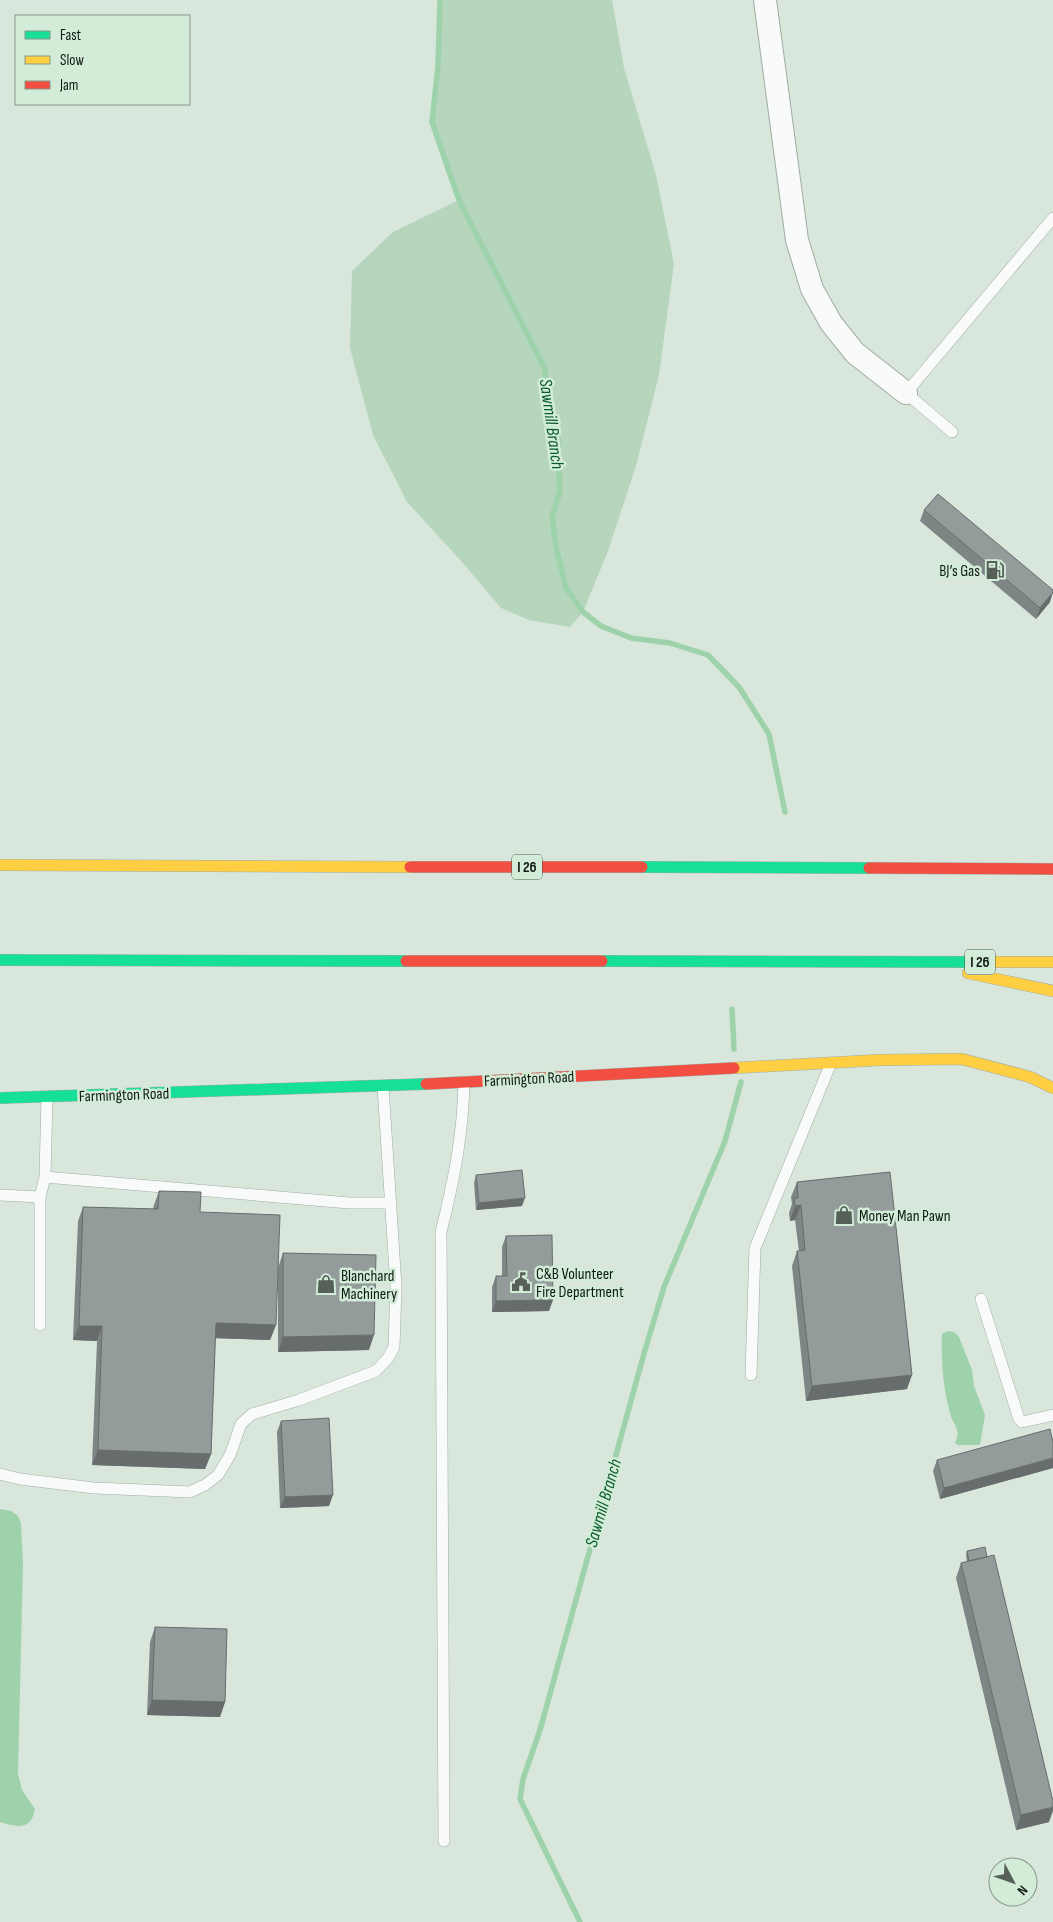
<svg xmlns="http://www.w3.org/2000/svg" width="1053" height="1922" font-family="'Sofia Sans Condensed',sans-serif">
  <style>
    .green { fill: #b5d5bc }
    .water { fill: #9dd2aa }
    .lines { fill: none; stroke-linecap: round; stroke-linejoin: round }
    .stream { stroke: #9dd2aa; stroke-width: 5.5 }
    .lane-casing { stroke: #a1aca3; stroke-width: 12 }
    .street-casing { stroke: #a1aca3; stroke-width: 24 }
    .fast-casing { stroke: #a1aca3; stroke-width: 12 }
    .slow-casing { stroke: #a1aca3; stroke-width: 12 }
    .jam-casing { stroke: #a1aca3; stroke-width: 12 }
    .lane { stroke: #f9fbfa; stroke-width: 11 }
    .street { stroke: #f9fbfa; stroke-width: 22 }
    .fast { stroke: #16e098; stroke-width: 11 }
    .slow { stroke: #ffcf43; stroke-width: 11 }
    .jam { stroke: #f24e42; stroke-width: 11 }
    .wall { fill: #7e8585 }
    .shaded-wall { fill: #676c6c }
    .building { fill: #939b9b; stroke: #676c6c }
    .labels { text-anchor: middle; stroke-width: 5; stroke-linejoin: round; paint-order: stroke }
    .shield { fill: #d3ecd8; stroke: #4a584d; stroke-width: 1 }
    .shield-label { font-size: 15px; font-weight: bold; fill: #0f1811 }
    .poi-label { font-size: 16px; fill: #0f1811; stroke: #d3ecd8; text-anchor: start }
    .street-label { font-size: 16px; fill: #0f1811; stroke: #d3ecd8 }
    .water-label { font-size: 18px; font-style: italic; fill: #0b5c2d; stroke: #d3ecd8 }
  </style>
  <rect width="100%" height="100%" fill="#d9e6dc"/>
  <path class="green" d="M 440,0 L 612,0 L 624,68 L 656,175 L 674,264 L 659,375 L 636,466 L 608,551 L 583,612 L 570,627 L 529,620 L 501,608 L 462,562 L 407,502 L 373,435 L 350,348 L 352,271 L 393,232 L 459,200 L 432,122 L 438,66 Z"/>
  <path class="water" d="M 948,1331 L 954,1332 L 959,1337 L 972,1370 L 974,1386 L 985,1415 L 980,1445 L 958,1445 L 955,1443 C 962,1428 953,1426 950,1413 C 943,1388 941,1360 942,1334 Z
    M 0,1509 L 11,1511 L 18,1516 L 21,1524 L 23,1563 L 18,1774 L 22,1790 L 35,1809 C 31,1831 17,1827 0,1822 Z"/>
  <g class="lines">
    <path class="stream" d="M 440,0 L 438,66 L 432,122 L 459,200 L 544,367 L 558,439 L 560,491 L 552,517 L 556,547 L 566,588 L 583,612 L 601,626 L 631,638 L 670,643 L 708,655 L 739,687 L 769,734 L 785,812
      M 732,1009 L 734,1049
      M 580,1922 L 520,1799 L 523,1779 L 540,1730 L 645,1350 L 664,1287 L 725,1141 L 741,1082"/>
    <g class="lane-casing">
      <path id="lane" d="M 952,432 L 906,393 L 1053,218
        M 45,1177 L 349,1203 L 391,1203
        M 0,1195 L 40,1197
        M 981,1299 L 1019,1419 L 1022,1422 L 1053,1415
        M 40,1325 L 40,1197 L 45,1177 L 47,1096
        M 751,1375 L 755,1248 L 831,1063
        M 0,1474 L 20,1479 L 94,1488 L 190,1492 L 205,1485 L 218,1475 L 230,1455 L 241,1424 L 252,1414 L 299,1400 L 376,1371 L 388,1358 L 394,1347 L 396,1287 L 383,1086
        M 444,1841 L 441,1232 C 454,1180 463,1135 464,1082"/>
    </g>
    <g class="street-casing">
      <path id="street" d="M 765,0 L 797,240 L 812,289 L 831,323 L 855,353 L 906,393"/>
    </g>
    <g class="fast-casing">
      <path id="fast" d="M 642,867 L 869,868
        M 0,960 L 406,961
        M 602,961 L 988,962
        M 0,1098 L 426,1084"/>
    </g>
    <g class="slow-casing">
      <path id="slow" d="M 0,865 L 410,867
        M 988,962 L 1053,962
        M 968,973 L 1053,991
        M 734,1068 L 880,1060 L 962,1059 L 1030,1077 L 1053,1088"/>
    </g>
    <g class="jam-casing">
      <path id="jam" d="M 410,867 L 642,867
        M 869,868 L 1053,869
        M 406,961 L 602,961
        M 426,1084 L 734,1068"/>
    </g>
    <use href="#lane" class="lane"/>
    <use href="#street" class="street"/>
    <use href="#fast" class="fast"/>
    <use href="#slow" class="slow"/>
    <use href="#jam" class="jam"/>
  </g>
  <path class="wall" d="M 924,510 L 1050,602 L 1036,619 L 920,521 Z
    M 476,1175 L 522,1206 L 476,1210 L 474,1183 Z
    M 797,1182 L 907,1389 L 806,1401 L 792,1266 L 797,1251 L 799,1251 L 795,1220 L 790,1221 L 789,1213 L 792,1204 L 791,1197 Z
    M 159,1191 L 200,1212 L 276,1325 L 270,1340 L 215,1338 L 211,1454 L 205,1469 L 92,1465 L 97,1341 L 73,1340 L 78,1221 L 83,1207 L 153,1209 L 154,1205 Z
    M 506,1236 L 549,1311 L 492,1312 L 492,1287 L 496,1276 L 502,1276 L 502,1247 Z
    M 283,1253 L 369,1350 L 278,1352 L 278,1268 Z
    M 281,1421 L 329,1506 L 280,1508 L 277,1432 Z
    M 937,1460 L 1053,1468 L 940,1499 L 933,1471 Z
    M 967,1551 L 1049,1822 L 1016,1830 L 956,1578 L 961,1563 L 967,1562 L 966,1555 Z
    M 155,1627 L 225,1702 L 220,1717 L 147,1715 L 150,1642 Z"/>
  <path class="shaded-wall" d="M 1053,592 L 1050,602 L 1036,619 L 1040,608 Z
    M 525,1198 L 522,1206 L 476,1210 L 479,1203 Z
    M 801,1205 L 795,1220 L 790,1221 L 795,1206 Z
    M 553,1300 L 549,1311 L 492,1312 L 496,1301 Z
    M 216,1323 L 276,1325 L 270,1340 L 210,1338 Z
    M 79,1326 L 102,1326 L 97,1341 L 73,1340 Z
    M 374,1335 L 369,1350 L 278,1352 L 283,1337 Z
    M 912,1375 L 907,1389 L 806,1401 L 812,1386 Z
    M 98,1450 L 211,1454 L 205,1469 L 92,1465 Z
    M 1053,1458 L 1053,1468 L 940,1499 L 944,1488 Z
    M 333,1495 L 329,1506 L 280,1508 L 285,1497 Z
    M 152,1700 L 225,1702 L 220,1717 L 147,1715 Z
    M 1053,1807 L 1053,1811 L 1049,1822 L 1016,1830 L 1021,1815 Z"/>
  <path class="building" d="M 938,494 L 1053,590 L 1053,592 L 1040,608 L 924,510 Z
    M 522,1170 L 525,1198 L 479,1203 L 476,1175 Z
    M 890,1172 L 912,1375 L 812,1386 L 797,1251 L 805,1250 L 801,1205 L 795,1206 L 794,1198 L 798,1198 L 797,1182 Z
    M 159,1191 L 201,1192 L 200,1212 L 280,1215 L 276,1325 L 216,1323 L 211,1454 L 98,1450 L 102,1326 L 79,1326 L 83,1207 L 158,1209 Z
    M 552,1235 L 553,1300 L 496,1301 L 496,1276 L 507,1276 L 506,1236 Z
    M 283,1253 L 376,1255 L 374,1335 L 283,1337 Z
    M 329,1418 L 333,1495 L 285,1497 L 281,1421 Z
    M 1050,1429 L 1053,1442 L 1053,1458 L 944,1488 L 937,1460 Z
    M 985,1547 L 987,1557 L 969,1561 L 967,1551 Z
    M 994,1555 L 1053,1801 L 1053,1807 L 1021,1815 L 961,1563 Z
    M 155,1627 L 227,1629 L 225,1702 L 152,1700 Z"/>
  <defs>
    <g id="fuel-bare" transform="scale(1.5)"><path d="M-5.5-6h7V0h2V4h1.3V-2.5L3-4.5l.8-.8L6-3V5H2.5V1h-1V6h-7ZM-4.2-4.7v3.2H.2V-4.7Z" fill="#566058" stroke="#d3ecd8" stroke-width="2.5" paint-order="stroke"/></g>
    <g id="shop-bare" transform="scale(1.5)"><path d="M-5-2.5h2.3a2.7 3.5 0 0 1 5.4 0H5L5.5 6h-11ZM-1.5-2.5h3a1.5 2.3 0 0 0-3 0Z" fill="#566058" stroke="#d3ecd8" stroke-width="2.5" paint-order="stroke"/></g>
    <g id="civic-bare" transform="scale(1.5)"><path d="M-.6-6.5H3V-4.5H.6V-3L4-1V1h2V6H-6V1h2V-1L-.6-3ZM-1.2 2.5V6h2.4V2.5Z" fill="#566058" stroke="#d3ecd8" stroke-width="2.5" paint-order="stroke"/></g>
  </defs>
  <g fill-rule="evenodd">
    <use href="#fuel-bare" x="995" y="570"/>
    <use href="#shop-bare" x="844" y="1215"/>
    <use href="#civic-bare" x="521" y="1282"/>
    <use href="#shop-bare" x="326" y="1284"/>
  </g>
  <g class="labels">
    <g class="shield">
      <rect x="512" y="854.5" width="30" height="25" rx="4"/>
      <rect x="965" y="949.5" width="30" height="25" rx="4"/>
    </g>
    <g class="shield-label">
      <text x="527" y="872">I 26</text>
      <text x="980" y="967">I 26</text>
    </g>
    <g class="poi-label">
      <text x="980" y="576" text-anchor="end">BJ’s Gas</text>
      <text x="859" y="1221">Money Man Pawn</text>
      <text x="536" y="1279">C&amp;B Volunteer<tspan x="536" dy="18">Fire Department</tspan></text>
      <text x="341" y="1281">Blanchard<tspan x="341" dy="18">Machinery</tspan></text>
    </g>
    <g class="street-label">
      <text transform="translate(529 1078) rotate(-3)" y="6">Farmington Road</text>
      <text transform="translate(124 1094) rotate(-2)" y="6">Farmington Road</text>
    </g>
    <g class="water-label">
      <text transform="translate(552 424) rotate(82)" y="6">Sawmill Branch</text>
      <text transform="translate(603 1503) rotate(-74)" y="6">Sawmill Branch</text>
    </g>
  </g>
  <rect x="15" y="15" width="175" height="90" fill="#d3ecd8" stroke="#859788"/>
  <rect x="25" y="31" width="25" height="8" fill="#16e098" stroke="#859788"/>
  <text x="60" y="40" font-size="15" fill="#0f1811">Fast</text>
  <rect x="25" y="56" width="25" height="8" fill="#ffcf43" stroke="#859788"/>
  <text x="60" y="65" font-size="15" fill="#0f1811">Slow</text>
  <rect x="25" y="81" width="25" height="8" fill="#f24e42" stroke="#859788"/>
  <text x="60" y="90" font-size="15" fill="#0f1811">Jam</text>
  <g transform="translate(1013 1882) rotate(131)"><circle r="24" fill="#d3ecd8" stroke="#859788"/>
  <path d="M0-4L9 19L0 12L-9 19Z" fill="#566058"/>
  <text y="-8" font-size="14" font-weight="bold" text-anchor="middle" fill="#0f1811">N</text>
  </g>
</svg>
